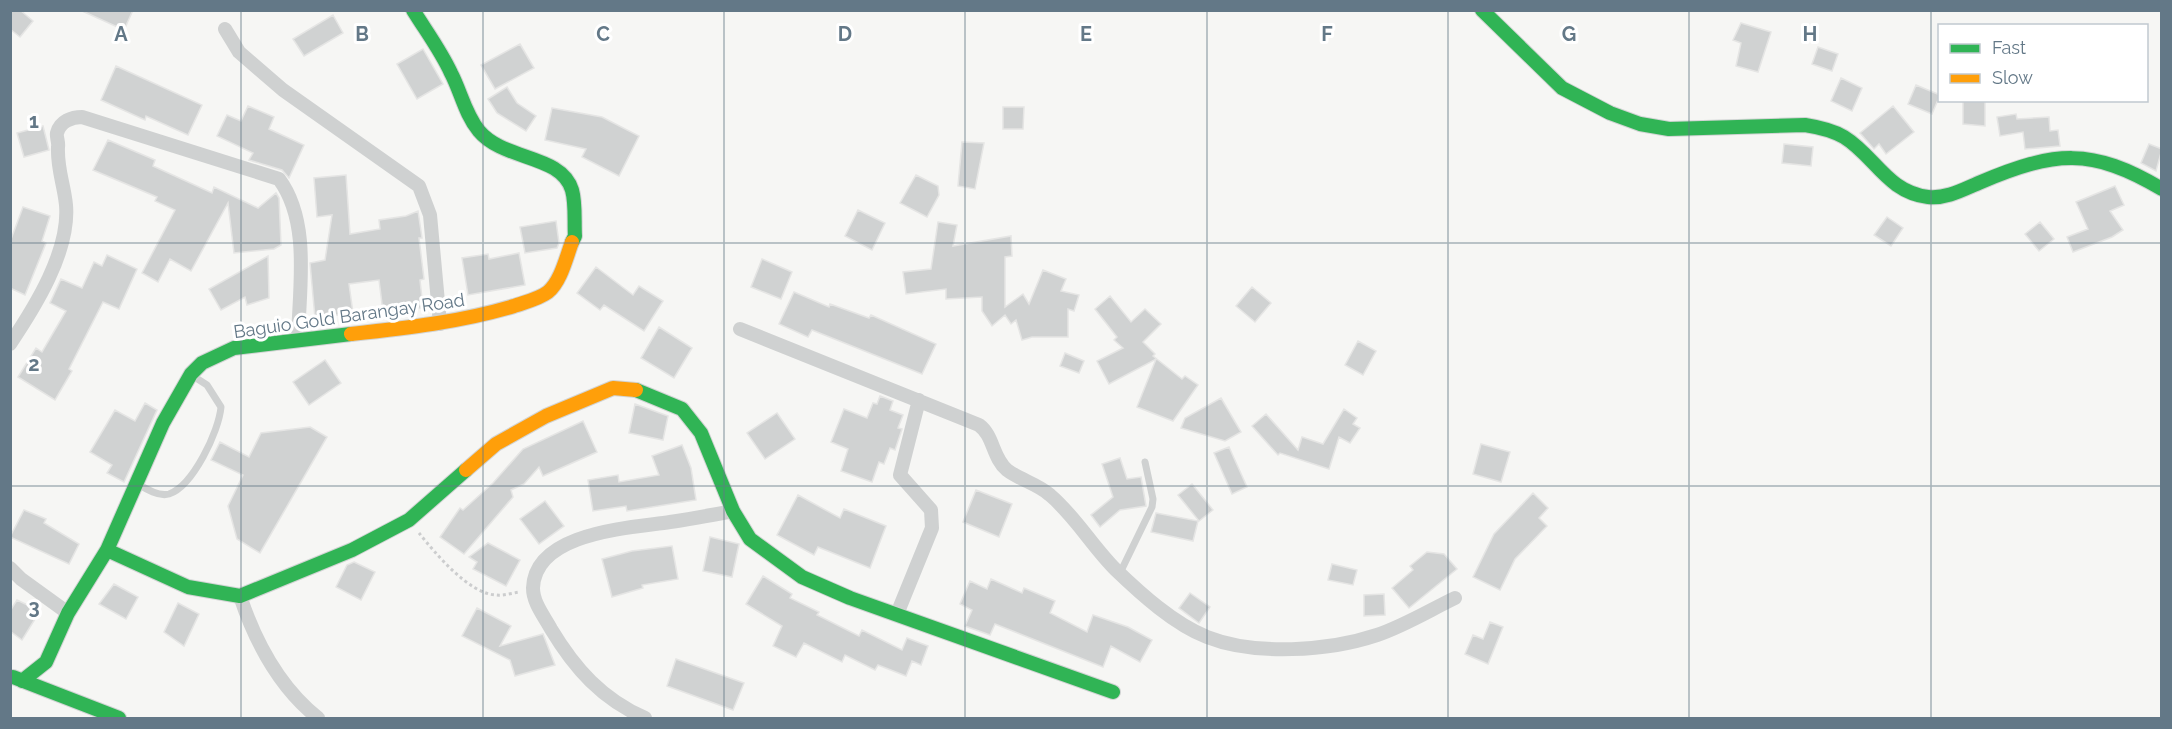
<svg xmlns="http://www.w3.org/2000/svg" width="2172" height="729" font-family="Raleway,sans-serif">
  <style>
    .building { fill: #d0d2d2; stroke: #e5e5e4; stroke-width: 1.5 }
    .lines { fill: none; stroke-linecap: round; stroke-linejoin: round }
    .fast-casing { stroke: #d2d4d4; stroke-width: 16 }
    .slow-casing { stroke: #d2d4d4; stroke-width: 16 }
    .path { stroke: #cccdce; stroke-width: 3; stroke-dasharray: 3 3; stroke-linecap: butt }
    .lane { stroke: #cfd1d1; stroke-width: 7 }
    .street { stroke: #cfd1d1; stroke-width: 14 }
    .fast { stroke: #30b455; stroke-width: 14 }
    .slow { stroke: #ff9f0a; stroke-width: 14 }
    .grid { fill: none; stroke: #637887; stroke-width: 1.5; stroke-opacity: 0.55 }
    .labels { text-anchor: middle; stroke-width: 6; stroke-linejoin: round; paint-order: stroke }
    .street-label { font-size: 18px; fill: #637887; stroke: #fff }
    .grid-label { font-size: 20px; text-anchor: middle; font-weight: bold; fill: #637887; stroke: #fff; stroke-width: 6; stroke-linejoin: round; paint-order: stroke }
  </style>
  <rect width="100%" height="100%" fill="#f6f6f4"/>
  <path class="building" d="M 10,10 L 20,10 L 33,21 L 20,37 L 10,29 Z
    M 80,10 L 133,10 L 124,30 Z
    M 333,15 L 343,33 L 304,56 L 293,39 Z
    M 1741,23 L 1771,32 L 1758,72 L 1736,66 L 1741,43 L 1733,40 Z
    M 520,44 L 534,68 L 495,89 L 481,65 Z
    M 1818,47 L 1838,54 L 1832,71 L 1812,64 Z
    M 423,49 L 443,84 L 417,99 L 397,64 Z
    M 116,66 L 202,105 L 188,135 L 146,116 L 145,120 L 101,100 Z
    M 1841,78 L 1862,88 L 1852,111 L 1831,101 Z
    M 1916,85 L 1940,95 L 1932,114 L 1908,104 Z
    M 507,87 L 517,103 L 536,116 L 526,131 L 497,113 L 488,99 Z
    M 1963,100 L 1985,100 L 1985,126 L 1963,124 Z
    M 248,106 L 274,117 L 269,129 L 304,145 L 289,178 L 282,170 L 249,160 L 253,153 L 217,136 L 227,115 L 241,121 Z
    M 1893,106 L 1914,132 L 1886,154 L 1879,144 L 1874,149 L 1860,133 Z
    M 1003,107 L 1024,107 L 1023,129 L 1003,129 Z
    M 552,108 L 602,117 L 639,136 L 619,176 L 582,157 L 586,149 L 545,140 Z
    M 2016,114 L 2017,119 L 2049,117 L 2050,131 L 2058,130 L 2060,146 L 2025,149 L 2023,132 L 2000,136 L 1997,117 Z
    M 43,126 L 49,150 L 24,157 L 17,133 Z
    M 108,140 L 155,160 L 153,166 L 212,193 L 214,187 L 258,208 L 276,193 L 279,198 L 281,245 L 274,249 L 234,253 L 228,203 L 191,271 L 170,259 L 158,282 L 142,273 L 175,210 L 155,201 L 157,197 L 93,170 Z
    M 962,142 L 984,143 L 975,189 L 958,186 Z
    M 1784,144 L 1813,147 L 1811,166 L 1782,163 Z
    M 2149,144 L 2162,149 L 2156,171 L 2141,163 Z
    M 346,175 L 350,234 L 380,229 L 379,220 L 406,216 L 418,211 L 422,238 L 419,238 L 424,279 L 420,280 L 423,308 L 383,312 L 379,280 L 349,284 L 353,313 L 315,318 L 310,263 L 325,260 L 332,215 L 317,217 L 314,178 Z
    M 916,175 L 938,186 L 939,195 L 927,217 L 900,203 Z
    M 2115,186 L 2124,205 L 2110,211 L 2123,230 L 2112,237 L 2073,252 L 2067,237 L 2088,229 L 2076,202 Z
    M 23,207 L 50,216 L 42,241 L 46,243 L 25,295 L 10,288 L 10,242 Z
    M 858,210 L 885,223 L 872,250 L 845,236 Z
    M 1887,217 L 1903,228 L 1891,246 L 1874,235 Z
    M 556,221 L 559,243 L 557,248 L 525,253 L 520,227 Z
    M 938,222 L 957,225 L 953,246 L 1011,236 L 1012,256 L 1005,257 L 1005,307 L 1023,294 L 1029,304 L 1043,270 L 1066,279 L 1061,291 L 1079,295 L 1074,311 L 1068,309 L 1068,337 L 1032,337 L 1022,340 L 1016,320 L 1011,324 L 1005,315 L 992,326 L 982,311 L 982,297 L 946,299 L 946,289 L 906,294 L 903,272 L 931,269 Z
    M 2040,222 L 2054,239 L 2039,251 L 2025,234 Z
    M 519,253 L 525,285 L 468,295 L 462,258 L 488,254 L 489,259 Z
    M 107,255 L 137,269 L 119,309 L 103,302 L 69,369 L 72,371 L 55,400 L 18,377 L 36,348 L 42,352 L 66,311 L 50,303 L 61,279 L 82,288 L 94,262 L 102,266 Z
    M 268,256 L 269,298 L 247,305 L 245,297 L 221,310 L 209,289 Z
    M 762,259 L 792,272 L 781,299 L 751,287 Z
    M 596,267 L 633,295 L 639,286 L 663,301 L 644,331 L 604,305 L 600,310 L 577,293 Z
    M 1252,287 L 1271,303 L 1255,322 L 1236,306 Z
    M 794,292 L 829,307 L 830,304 L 869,318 L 871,315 L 936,344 L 922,374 L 812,330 L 808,337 L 779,324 Z
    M 1110,296 L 1131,322 L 1145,309 L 1161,324 L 1143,342 L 1155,354 L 1153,356 L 1182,379 L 1185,376 L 1198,385 L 1173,421 L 1137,407 L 1156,359 L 1109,384 L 1097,361 L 1123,348 L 1114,340 L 1117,337 L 1095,309 Z
    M 659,327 L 692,348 L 674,378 L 641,358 Z
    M 1358,341 L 1376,351 L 1363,375 L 1345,365 Z
    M 1065,353 L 1084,361 L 1079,373 L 1060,366 Z
    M 325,360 L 341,383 L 309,405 L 293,382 Z
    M 880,396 L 893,401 L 890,410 L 903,415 L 898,428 L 902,429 L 895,450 L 890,448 L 884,464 L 879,462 L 872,482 L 841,471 L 848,449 L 831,442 L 844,409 L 867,418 L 873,403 L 877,404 Z
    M 1221,398 L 1241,432 L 1225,441 L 1181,428 L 1185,418 Z
    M 145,403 L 157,410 L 124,482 L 107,473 L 112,465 L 90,452 L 115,410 L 135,421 Z
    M 635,404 L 668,416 L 663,440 L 629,433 Z
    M 1344,409 L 1357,418 L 1353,424 L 1360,428 L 1350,443 L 1339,437 L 1329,469 L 1280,453 L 1278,455 L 1252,426 L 1266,414 L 1298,450 L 1302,437 L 1323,444 Z
    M 777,413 L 795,439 L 765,459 L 747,433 Z
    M 583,421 L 597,452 L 543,476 L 539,467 L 524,484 L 511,490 L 513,497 L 464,554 L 440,537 L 460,508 L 463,510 L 493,483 L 523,449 Z
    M 310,427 L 327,437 L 260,553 L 237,539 L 228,506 L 243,475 L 211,460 L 220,442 L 249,457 L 261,433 Z
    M 1481,444 L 1510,452 L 1501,482 L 1473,474 Z
    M 682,445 L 691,468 L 696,500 L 627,511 L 626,506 L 593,511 L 588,480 L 618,475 L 619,482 L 659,475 L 652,456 Z
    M 1229,447 L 1247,487 L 1232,494 L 1214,453 Z
    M 1120,458 L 1127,479 L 1141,477 L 1146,506 L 1120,510 L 1100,527 L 1091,515 L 1113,497 L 1102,464 Z
    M 1192,484 L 1213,510 L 1199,521 L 1178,495 Z
    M 976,490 L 1012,504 L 999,537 L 963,522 Z
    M 1533,493 L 1548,508 L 1539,518 L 1547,526 L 1515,559 L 1500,590 L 1473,577 L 1494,534 Z
    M 798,495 L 840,518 L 844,509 L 886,526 L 870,568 L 818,547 L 814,555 L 777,535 Z
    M 545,501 L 564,526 L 539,544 L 520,519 Z
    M 24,510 L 46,519 L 44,523 L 79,544 L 69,564 L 10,537 Z
    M 1156,513 L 1198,521 L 1193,541 L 1151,532 Z
    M 710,537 L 739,544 L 732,577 L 703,571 Z
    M 488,543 L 520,560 L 506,586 L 473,569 L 477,562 L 469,557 Z
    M 672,546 L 678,579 L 642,585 L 643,588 L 612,597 L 602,559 L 632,551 Z
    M 1427,552 L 1444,554 L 1457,569 L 1409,608 L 1392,588 L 1413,570 L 1410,566 Z
    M 354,562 L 375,572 L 361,600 L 336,587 L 347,565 Z
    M 1332,564 L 1357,570 L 1353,585 L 1328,580 Z
    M 763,576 L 792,594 L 790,598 L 819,612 L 817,615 L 859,636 L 862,630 L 902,650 L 907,638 L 928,646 L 921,665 L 912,661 L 906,676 L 878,665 L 875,670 L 845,655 L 842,662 L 804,643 L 796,657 L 773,646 L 782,626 L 746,604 Z
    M 991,579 L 1022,593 L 1024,588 L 1055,601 L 1050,613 L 1087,632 L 1093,615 L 1128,627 L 1152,640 L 1140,662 L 1111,646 L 1103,667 L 995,624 L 990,635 L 965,626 L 972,610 L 960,604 L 970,581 L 987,589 Z
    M 114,584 L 138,597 L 126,619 L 99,604 Z
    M 1190,593 L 1210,607 L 1199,623 L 1179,608 Z
    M 1384,594 L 1385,615 L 1364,616 L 1364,595 Z
    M 17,600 L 40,611 L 22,640 L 10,631 L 10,611 Z
    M 178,603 L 199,614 L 184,646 L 164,632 Z
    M 477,608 L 511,626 L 500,646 L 543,634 L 555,665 L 515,676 L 510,660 L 462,636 Z
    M 1490,622 L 1503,627 L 1488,664 L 1465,654 L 1473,635 L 1483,639 Z
    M 676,659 L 744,683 L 733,710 L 667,686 Z"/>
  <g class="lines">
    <g class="fast-casing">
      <path id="fast" d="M 413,10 C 426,31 441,51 451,73 C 461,92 465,114 479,131 C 504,161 561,154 572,190 C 576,204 574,222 575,236 L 572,242
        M 1482,10 L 1562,88 L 1610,113 L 1640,124 L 1669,129 L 1805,125 C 1818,127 1832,130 1844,137 C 1875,156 1887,192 1928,197 C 1947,199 1964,189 1981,182 C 2055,151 2091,147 2162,189
        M 636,390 L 682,409 L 701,433 L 733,511 L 750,539 L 802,577 L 850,598 L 1113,692
        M 107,550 L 188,587 L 240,596 L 352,550 L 409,520 L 466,470
        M 13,677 L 119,718
        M 22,681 L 46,662 L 68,613 L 107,550 L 163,423 L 191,374 L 202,363 L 234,348 L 351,334"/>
    </g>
    <g class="slow-casing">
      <path id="slow" d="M 351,334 C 406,328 461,322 514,306 C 525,302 539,299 548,292 C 561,281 566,258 572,242
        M 466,470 L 496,444 L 546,416 L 613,388 L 636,390"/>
    </g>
    <path class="path" d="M 419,533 C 435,553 469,594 496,595 C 503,596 512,593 520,592"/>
    <path class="lane" d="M 138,484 C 146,489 159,497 169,494 C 193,486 219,431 221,407 L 207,385 L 193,376
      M 1120,573 L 1152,507 L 1153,499 L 1145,462"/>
    <path class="street" d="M 225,29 L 239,52 L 283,90 L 419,186 L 430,215 L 440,324
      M 740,329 L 979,425 C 994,436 992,457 1007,470 C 1020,480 1038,484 1050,495 C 1075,516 1092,546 1116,570 C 1141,594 1174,624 1207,637 C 1255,656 1329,651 1377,635 C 1404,626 1430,610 1455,598
      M 10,344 C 35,307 70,251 66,205 C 64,184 57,169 58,147 C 59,142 56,137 57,133 C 60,121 72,117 82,117 L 279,179 C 311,222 299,289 298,340
      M 10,568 L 21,579 L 68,613
      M 240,596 C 256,644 279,687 318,718
      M 897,614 L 932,528 L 931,510 L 900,475 L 919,400
      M 645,718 C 602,699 575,669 551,629 C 544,616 533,603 533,588 C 535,532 630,528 670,522 C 691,519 712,515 733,511"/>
    <use href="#fast" class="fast"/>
    <use href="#slow" class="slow"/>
  </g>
  <path class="grid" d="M 241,10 L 241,718M 483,10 L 483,718M 724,10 L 724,718M 965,10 L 965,718M 1207,10 L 1207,718M 1448,10 L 1448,718M 1689,10 L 1689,718M 1931,10 L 1931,718M 10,243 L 2162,243M 10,486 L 2162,486"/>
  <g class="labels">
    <g class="street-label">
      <text transform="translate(349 316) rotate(-8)" y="6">Baguio Gold Barangay Road</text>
    </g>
  </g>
  <g class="grid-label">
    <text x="121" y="41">A</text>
    <text x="362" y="41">B</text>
    <text x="603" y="41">C</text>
    <text x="845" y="41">D</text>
    <text x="1086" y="41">E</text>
    <text x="1327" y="41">F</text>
    <text x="1569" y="41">G</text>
    <text x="1810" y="41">H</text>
    <text x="34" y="128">1</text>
    <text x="34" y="371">2</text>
    <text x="34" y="614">3</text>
  </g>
  <rect width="2172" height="729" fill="none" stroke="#637887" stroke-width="24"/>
  <rect x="1938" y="24" width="210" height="78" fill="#ffffff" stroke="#c1c9cf" stroke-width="1.5"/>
  <rect x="1950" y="44" width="30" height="9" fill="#30b455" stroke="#c1c9cf" stroke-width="1.5"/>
  <text x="1992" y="54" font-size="18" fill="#637887">Fast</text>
  <rect x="1950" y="74" width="30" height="9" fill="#ff9f0a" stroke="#c1c9cf" stroke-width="1.5"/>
  <text x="1992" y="84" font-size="18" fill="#637887">Slow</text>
</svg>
